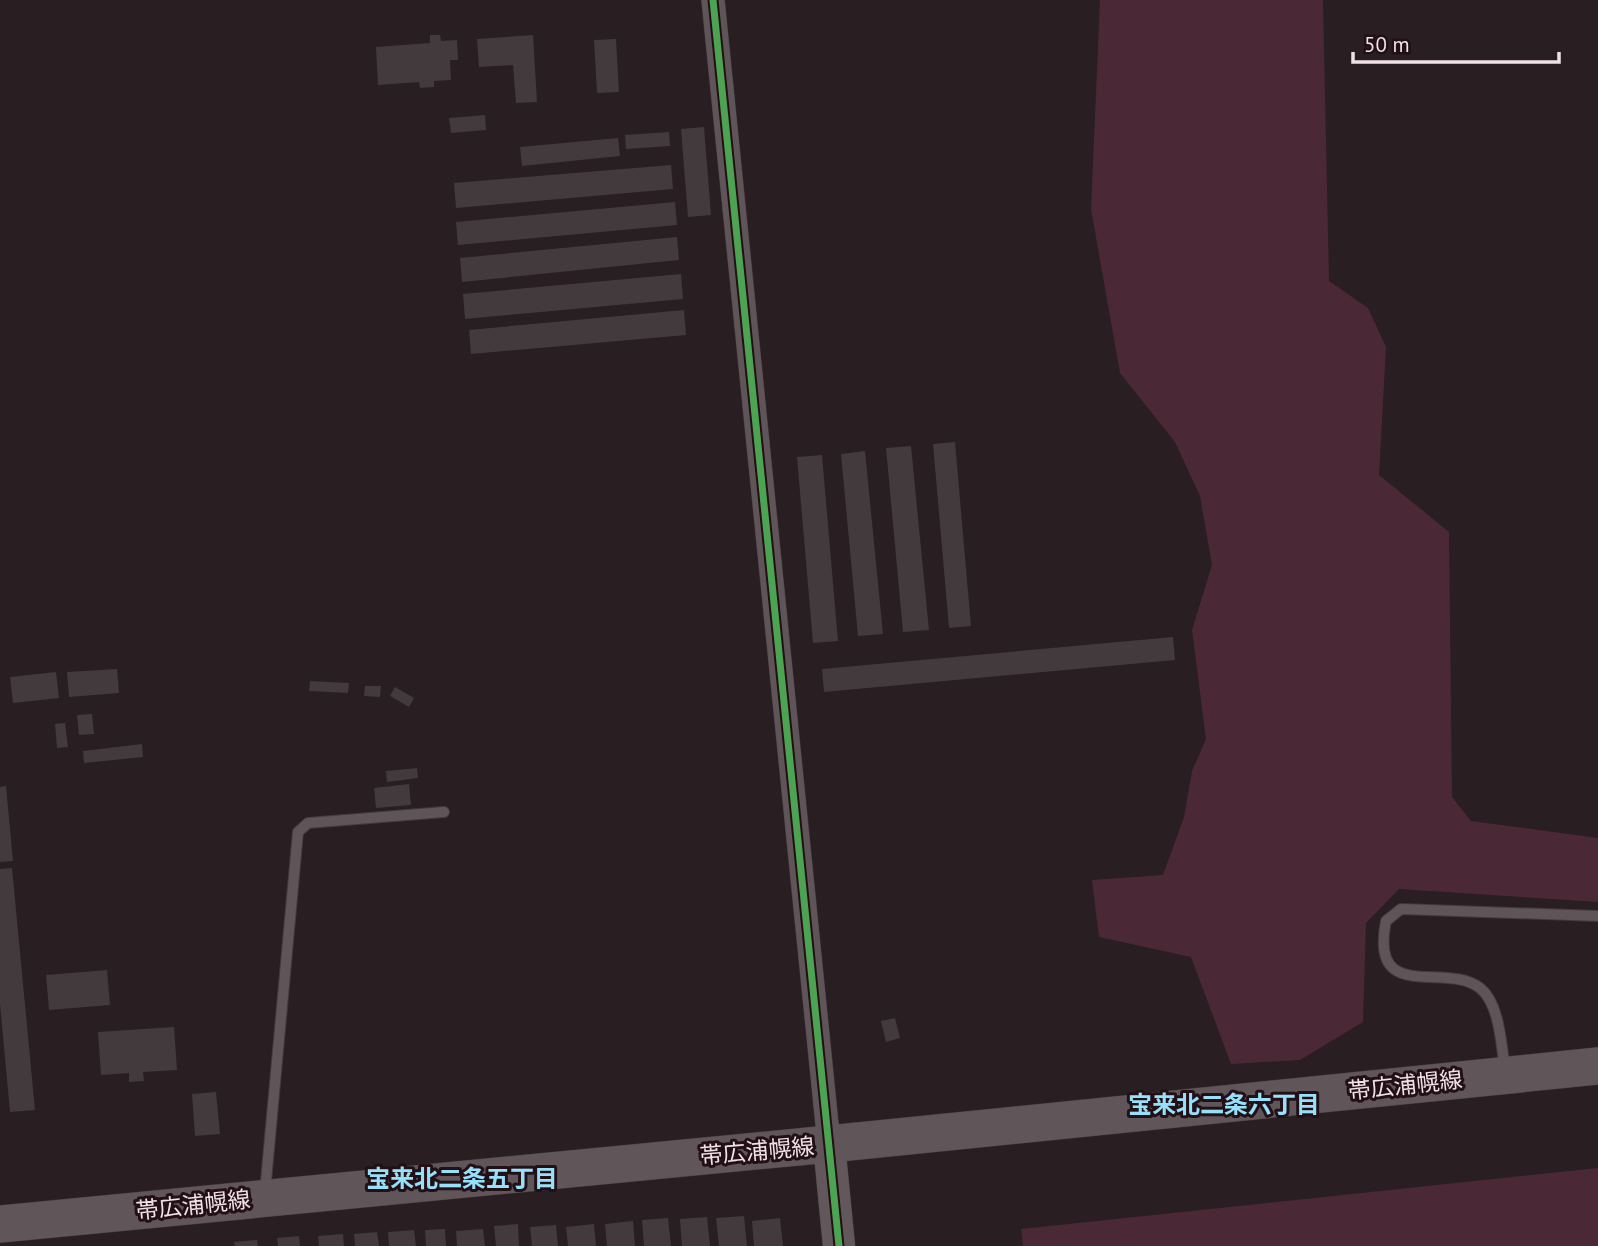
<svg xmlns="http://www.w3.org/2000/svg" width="1598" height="1246" font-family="'PT Sans','Noto Sans JP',sans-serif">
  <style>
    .green { fill: #4b2835 }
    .building { fill: #433a3d }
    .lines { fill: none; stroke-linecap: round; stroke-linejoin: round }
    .lane-casing { stroke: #443a3d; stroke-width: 12 }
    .street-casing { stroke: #443a3d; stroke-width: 24 }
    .secondary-casing { stroke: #443a3d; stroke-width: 33 }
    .primary-casing { stroke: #443a3d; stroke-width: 38 }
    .lane { stroke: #5f5558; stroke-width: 10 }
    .street { stroke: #5f5558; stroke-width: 23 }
    .secondary { stroke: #62575b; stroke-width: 32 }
    .primary { stroke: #605558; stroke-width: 37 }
    .cycleway-casing { stroke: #231017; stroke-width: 11 }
    .cycleway { stroke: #4ca352; stroke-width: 7 }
    .labels { text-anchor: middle; stroke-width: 6; stroke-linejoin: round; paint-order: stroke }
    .street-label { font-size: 23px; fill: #efe1e5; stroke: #231017 }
    .neighbourhood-label { font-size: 24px; font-weight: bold; fill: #97e0f9; stroke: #231017 }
  </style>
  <rect width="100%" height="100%" fill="#291e21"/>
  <path class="green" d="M 1100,0 L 1323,0 L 1329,281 L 1368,308 L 1386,347 L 1379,475 L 1449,532 L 1452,797 L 1471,821 L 1598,838 L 1598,902 L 1399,889 L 1366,923 L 1363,1022 L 1300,1060 L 1231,1064 L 1191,957 L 1099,937 L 1092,880 L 1163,875 L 1184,817 L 1192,771 L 1206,739 L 1192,630 L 1212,565 L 1200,496 L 1175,442 L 1120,373 L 1091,209 Z
    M 1598,1168 L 1598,1246 L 1023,1246 L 1021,1229 Z"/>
  <path class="building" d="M 430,35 L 440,35 L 441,41 L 457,40 L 458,60 L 450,60 L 451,80 L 434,81 L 434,87 L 420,88 L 419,82 L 378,85 L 376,47 L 430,43 Z
    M 533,35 L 537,102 L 516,103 L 513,65 L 479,67 L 477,39 Z
    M 616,39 L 619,92 L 597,93 L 594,40 Z
    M 485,115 L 486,130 L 451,133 L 449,118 Z
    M 704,127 L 711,215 L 688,217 L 681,129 Z
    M 669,132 L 670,146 L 626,149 L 625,135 Z
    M 618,138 L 620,156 L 522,166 L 520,147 Z
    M 671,165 L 673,189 L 456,208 L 454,183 Z
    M 675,202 L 677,225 L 458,245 L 456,222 Z
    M 677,237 L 679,260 L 462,282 L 460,258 Z
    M 681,274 L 683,299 L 465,319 L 463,294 Z
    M 684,310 L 686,335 L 471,354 L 469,330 Z
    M 955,442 L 971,626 L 949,628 L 933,444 Z
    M 911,446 L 929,630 L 903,632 L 886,448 Z
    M 865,451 L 883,634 L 858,636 L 841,454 Z
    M 822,455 L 838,641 L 813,643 L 797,457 Z
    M 1173,637 L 1175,660 L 824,692 L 822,669 Z
    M 117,669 L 119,693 L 69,697 L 67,672 Z
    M 56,672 L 59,698 L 13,703 L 10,677 Z
    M 310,681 L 349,683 L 348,693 L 309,691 Z
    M 365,686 L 381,686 L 380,697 L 364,696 Z
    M 395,687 L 414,698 L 409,707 L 390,696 Z
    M 92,714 L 94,734 L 79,735 L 77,715 Z
    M 65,723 L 68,747 L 57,748 L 55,724 Z
    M 142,744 L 143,757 L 84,763 L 83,751 Z
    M 417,768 L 418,778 L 387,782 L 386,771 Z
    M 409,784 L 411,805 L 376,808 L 374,788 Z
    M 6,786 L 13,861 L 0,862 L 0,787 Z
    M 12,868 L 35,1110 L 10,1112 L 0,1004 L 0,869 Z
    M 107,970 L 110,1005 L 49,1010 L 46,975 Z
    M 895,1018 L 900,1038 L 886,1042 L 881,1021 Z
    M 174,1027 L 177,1070 L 143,1072 L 144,1081 L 129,1082 L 129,1073 L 101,1075 L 98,1032 Z
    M 216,1092 L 220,1134 L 195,1136 L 192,1094 Z
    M 744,1216 L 747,1246 L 719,1246 L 716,1218 Z
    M 707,1217 L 710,1246 L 682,1246 L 680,1219 Z
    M 668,1218 L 671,1246 L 644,1246 L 642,1220 Z
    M 780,1218 L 783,1246 L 754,1246 L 752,1221 Z
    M 633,1221 L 635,1246 L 607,1246 L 605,1224 Z
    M 518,1224 L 519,1246 L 496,1246 L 494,1226 Z
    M 594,1224 L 596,1246 L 568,1246 L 566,1227 Z
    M 556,1225 L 558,1246 L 532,1246 L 530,1227 Z
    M 445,1229 L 446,1246 L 426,1246 L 425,1230 Z
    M 483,1229 L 485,1246 L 457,1246 L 456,1231 Z
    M 414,1230 L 416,1246 L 389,1246 L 388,1232 Z
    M 377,1232 L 379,1246 L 355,1246 L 354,1234 Z
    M 343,1234 L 344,1246 L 319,1246 L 318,1236 Z
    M 299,1236 L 300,1246 L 278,1246 L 277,1238 Z
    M 257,1240 L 258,1246 L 235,1246 L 234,1242 Z"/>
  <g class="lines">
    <g class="lane-casing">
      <path id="lane" d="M 1505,1069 C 1501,1045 1500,1004 1480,988 C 1445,961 1369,1005 1386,921 L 1401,909 L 1598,916
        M 265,1192 L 298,832 L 308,823 L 444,812"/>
    </g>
    <g class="street-casing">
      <path id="street" d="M 713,0 L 829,1144"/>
    </g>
    <g class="secondary-casing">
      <path id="secondary" d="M 829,1144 L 839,1246"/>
    </g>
    <g class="primary-casing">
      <path id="primary" d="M 0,1224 L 829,1144 L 1598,1066"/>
    </g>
    <use href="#lane" class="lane"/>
    <use href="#street" class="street"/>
    <use href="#secondary" class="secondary"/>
    <use href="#primary" class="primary"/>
    <g class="cycleway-casing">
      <path id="cycleway" d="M 713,0 L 839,1246"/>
    </g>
    <use href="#cycleway" class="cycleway"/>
  </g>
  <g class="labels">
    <g class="street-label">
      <text transform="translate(1405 1085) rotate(-6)" y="8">帯広浦幌線</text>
      <text transform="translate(757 1151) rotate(-5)" y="8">帯広浦幌線</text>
      <text transform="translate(193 1205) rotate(-6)" y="8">帯広浦幌線</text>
    </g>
    <g class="neighbourhood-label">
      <text x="1224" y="1113">宝来北二条六丁目</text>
      <text x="462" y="1187">宝来北二条五丁目</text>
    </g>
  </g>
  <path d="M1353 52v10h206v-10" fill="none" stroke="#efe1e5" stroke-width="3.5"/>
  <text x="1364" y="52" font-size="21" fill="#efe1e5" stroke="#231017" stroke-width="5" paint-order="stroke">50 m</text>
</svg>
